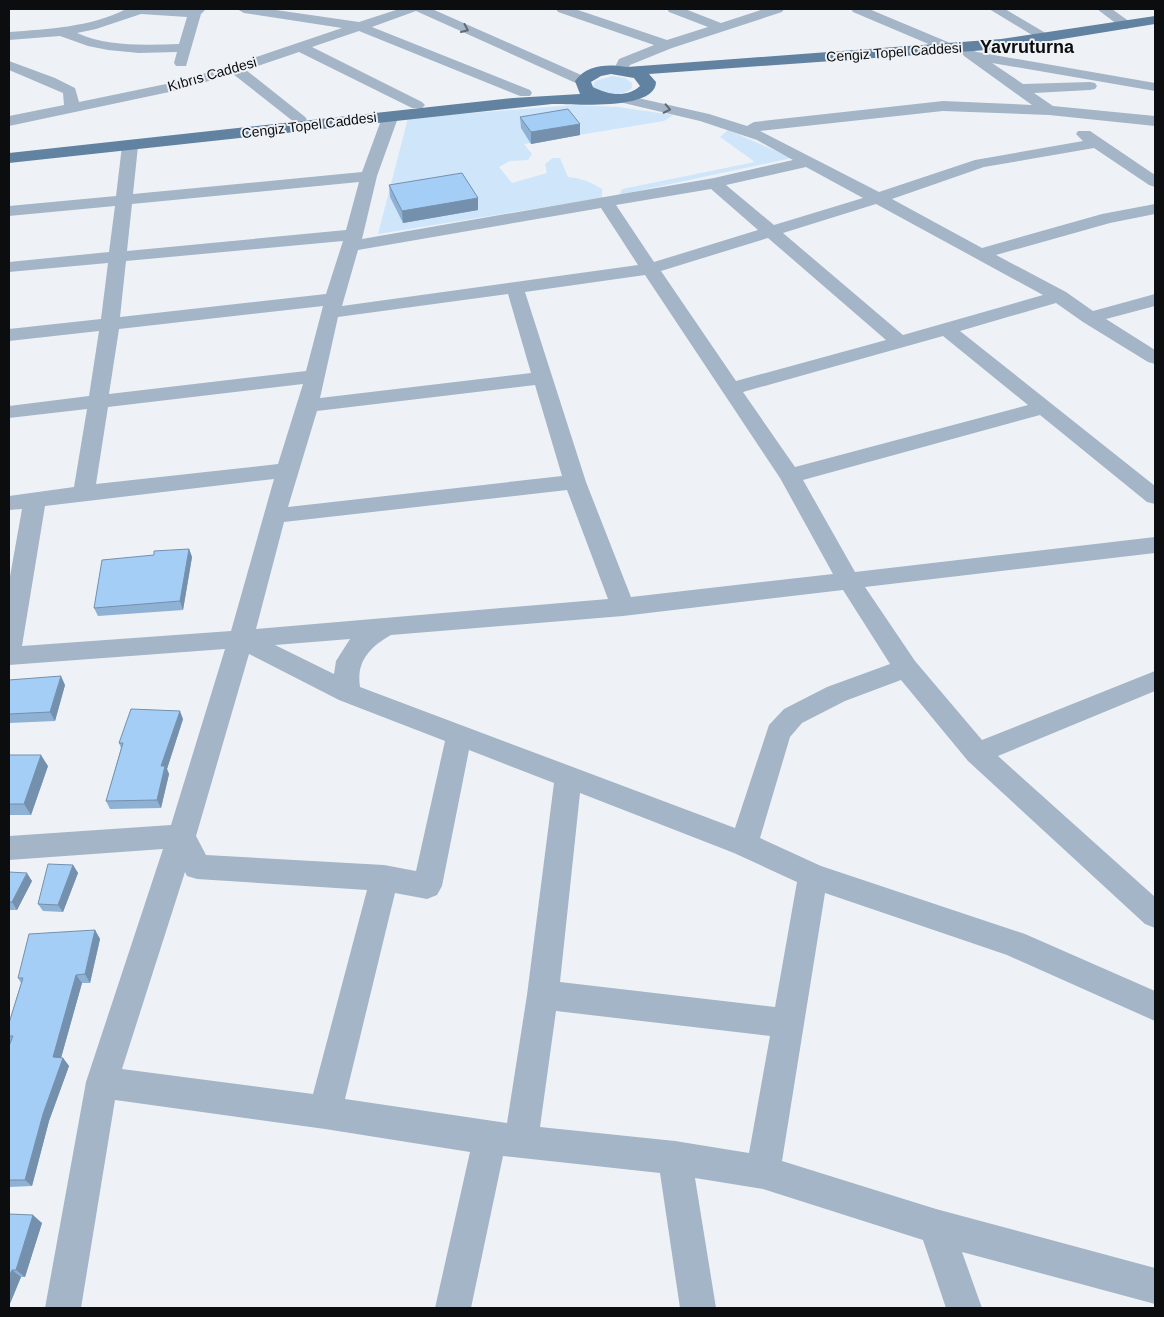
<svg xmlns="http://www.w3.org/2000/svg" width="1164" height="1317" font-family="Helvetica,sans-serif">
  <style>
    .green { fill: #cfe5fa }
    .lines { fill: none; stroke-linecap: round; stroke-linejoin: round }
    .minor { fill: #a4b5c7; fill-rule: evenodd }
    .major { fill: #6282a2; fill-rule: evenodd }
    .wall { fill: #8eb1d4 }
    .shaded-wall { fill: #7490ad }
    .building { fill: #a5cef7; stroke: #7490ad }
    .oneway { stroke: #606974 }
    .labels { text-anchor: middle; stroke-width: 4; stroke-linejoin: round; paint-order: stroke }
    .far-street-label { font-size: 14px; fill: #0c0d0f; stroke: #eef2f6 }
    .far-district-label { font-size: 18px; font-weight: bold; fill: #0c0d0f; stroke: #eef2f6 }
  </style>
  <rect width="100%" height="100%" fill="#eef2f6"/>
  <path class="green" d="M 612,76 L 625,78 L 632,83 L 632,88 C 621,98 604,95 593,87 L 595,81 Z
    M 574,105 L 618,107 L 673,115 L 664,121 L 524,144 L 532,154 L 528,160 L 510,161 L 499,167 L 512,183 L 547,173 L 545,164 L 553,158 L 560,158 L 568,177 C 581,178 591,182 602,189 L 602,198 L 378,234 L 408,118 Z
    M 728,130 L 792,158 L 619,195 L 622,189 L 755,162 L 720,137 Z"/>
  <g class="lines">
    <path class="minor" d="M 126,9 L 206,9 L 201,14 L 186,66 L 176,66 L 174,63 L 177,52 L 139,53 L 108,50 L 88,46 L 60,36 L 9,40 L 9,32 C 48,29 92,27 126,9 ZM 141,14 L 187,17 L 179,44 C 145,45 108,47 77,33 L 96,29 Z
      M 237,9 L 269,9 L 359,22 L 399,9 L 432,9 L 588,78 L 590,81 L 588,84 L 578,84 L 416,11 L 372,27 L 530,90 L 532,93 L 530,96 L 520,96 L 359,31 L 312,47 L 422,102 L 425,105 L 422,108 L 412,108 L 299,52 L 246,70 L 304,116 L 307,119 L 304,122 L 294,122 L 233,74 L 174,91 L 9,126 L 9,116 L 64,105 L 63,93 L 9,70 L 9,61 L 55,78 L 75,88 L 79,102 L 171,83 L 230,66 L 342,28 L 244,13 Z
      M 556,9 L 575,9 L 667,40 L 708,27 L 669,12 L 667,9 L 685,9 L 721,23 L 764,9 L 784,9 L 782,12 L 672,48 L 630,65 L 626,72 L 616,72 L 614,69 L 619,59 L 654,45 L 558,12 Z
      M 851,9 L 869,9 L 955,45 L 957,48 L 955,51 L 945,51 L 853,12 Z
      M 989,9 L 1005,9 L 1054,38 L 1052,41 L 1042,41 Z
      M 1097,9 L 1112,9 L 1134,25 L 1127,29 L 1122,28 Z
      M 969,49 L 977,52 L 1155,83 L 1155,91 L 992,63 L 1023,84 L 1090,82 L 1095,83 L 1097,86 L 1095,89 L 1090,90 L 1034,93 L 1053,106 L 1155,116 L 1155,126 L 1049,115 L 943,111 L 760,131 L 879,192 L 975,160 L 1083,141 L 1076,134 L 1078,131 L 1090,131 L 1155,175 L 1155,187 L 1149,185 L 1094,148 L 984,167 L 892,199 L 982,248 L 1102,214 L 1155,204 L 1155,214 L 1110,223 L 996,255 L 1066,292 L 1093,311 L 1155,294 L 1155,306 L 1106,319 L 1155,350 L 1155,364 L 1148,362 L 1083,322 L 1056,303 L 960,331 L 1155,486 L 1155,504 L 1147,502 L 1040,415 L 803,480 L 855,572 L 1155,537 L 1155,553 L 865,587 L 915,661 L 982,740 L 1155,671 L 1155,691 L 998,756 L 1155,897 L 1155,928 L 1145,924 L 968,761 L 901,680 L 845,701 L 802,723 L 790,737 L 760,838 L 821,866 L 1025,934 L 1155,991 L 1155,1021 L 1007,955 L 825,893 L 782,1161 L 936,1209 L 1155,1268 L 1155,1304 L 962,1252 L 982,1308 L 946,1308 L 923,1240 L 763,1189 L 695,1178 L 716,1308 L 680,1308 L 660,1173 L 503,1156 L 471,1308 L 435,1308 L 470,1152 L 325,1129 L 115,1100 L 81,1308 L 45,1308 L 86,1082 L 163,849 L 9,860 L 9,836 L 171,825 L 225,649 L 9,665 L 9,582 L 22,509 L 9,510 L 9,496 L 74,487 L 87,409 L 9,418 L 9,406 L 89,396 L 99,331 L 9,341 L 9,329 L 101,319 L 108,263 L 9,272 L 9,262 L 109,252 L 115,206 L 9,216 L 9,206 L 116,196 L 122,146 L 124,143 L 136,143 L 138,146 L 133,194 L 362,172 L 383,115 L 386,112 L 396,112 L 399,115 L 377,176 L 362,239 L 714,178 L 793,160 L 757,140 L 700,121 L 615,101 L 613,98 L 615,95 L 620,94 L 709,114 L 747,126 L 754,122 L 943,101 L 1032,105 L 964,56 L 962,53 L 964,50 ZM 806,167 L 863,198 L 774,225 L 726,185 ZM 359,182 L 346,230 L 127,251 L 132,204 ZM 711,189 L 758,230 L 654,262 L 616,205 ZM 876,204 L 1043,295 L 903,335 L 783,233 ZM 601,208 L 638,265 L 342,306 L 358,250 ZM 768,238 L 886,340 L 736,381 L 661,271 ZM 343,241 L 326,294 L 120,317 L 126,261 ZM 645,275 L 780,478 L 833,574 L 631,597 L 586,482 L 525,292 ZM 508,294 L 531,373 L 320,398 L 338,317 ZM 323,306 L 306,371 L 109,394 L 119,329 ZM 943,336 L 1028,405 L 795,467 L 743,392 ZM 303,384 L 278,464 L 96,484 L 108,407 ZM 535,385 L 562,476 L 288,507 L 317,411 ZM 274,479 L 231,631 L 22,646 L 45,506 ZM 567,490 L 608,599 L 256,629 L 284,522 ZM 843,590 L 890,664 L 827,687 L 784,709 L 769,725 L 735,828 L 360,687 C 356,661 370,647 391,635 L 623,616 ZM 350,639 L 336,661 L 334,674 L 275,645 ZM 249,654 L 339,700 L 445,741 L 416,871 L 384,865 L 206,855 L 196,836 ZM 469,750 L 554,783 L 527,995 L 507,1123 L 345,1099 L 395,893 L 427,899 L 437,895 L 442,886 ZM 580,793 L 734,853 L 797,882 L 775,1007 L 560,982 ZM 185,872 L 187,876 L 197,879 L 367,890 L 313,1094 L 122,1069 ZM 556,1011 L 770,1036 L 749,1153 L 675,1141 L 540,1127 Z"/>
    <path class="major" d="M 1155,16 L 1155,24 L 1001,49 L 649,74 L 656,82 C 656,111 572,104 552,104 L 9,163 L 9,153 L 513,98 L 580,94 L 575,81 C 587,64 609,64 627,67 L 1001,39 ZM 611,74 L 634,78 L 640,86 C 627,98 608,95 593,87 L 591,82 L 601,76 Z"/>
  </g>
  <path class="wall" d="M 520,117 L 580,124 L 580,135 L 531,144 L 521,128 Z
    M 389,185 L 478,198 L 478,210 L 403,223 L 390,197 Z
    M 189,549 L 192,557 L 183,610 L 98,616 L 94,608 L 154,555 Z
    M 9,680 L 65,685 L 55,721 L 9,723 Z
    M 183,719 L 167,769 L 169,774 L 161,808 L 110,809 L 106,801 L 121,748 L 119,743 Z
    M 9,755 L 48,766 L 31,815 L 9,815 Z
    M 73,865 L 78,873 L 63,912 L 43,911 L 38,904 Z
    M 9,872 L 32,881 L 17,910 L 9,910 Z
    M 95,930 L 100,939 L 90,983 L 82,983 L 61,1058 L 63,1058 L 69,1066 L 49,1121 L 32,1186 L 9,1187 L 9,1046 L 10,1043 L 9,1041 L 9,1023 L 21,983 L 18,978 Z
    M 9,1214 L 42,1223 L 25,1277 L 21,1277 L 9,1306 Z"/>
  <path class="shaded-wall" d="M 580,124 L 580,135 L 531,144 L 531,132 Z
    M 478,198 L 478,210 L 403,223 L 402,211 Z
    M 189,549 L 192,557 L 183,610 L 180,601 Z
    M 61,676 L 65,685 L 55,721 L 50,712 Z
    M 180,711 L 183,719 L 167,769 L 169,774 L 161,808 L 157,800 L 161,766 Z
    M 41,755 L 48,766 L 31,815 L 24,804 Z
    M 73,865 L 78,873 L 63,912 L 58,905 Z
    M 27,873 L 32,881 L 17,910 L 12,902 Z
    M 95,930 L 100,939 L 90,983 L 85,974 Z
    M 76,975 L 82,983 L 59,1065 L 53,1057 Z
    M 63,1058 L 69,1066 L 49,1121 L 32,1186 L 25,1180 L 43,1114 Z
    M 33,1215 L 42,1223 L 25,1277 L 16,1270 Z
    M 12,1270 L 21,1277 L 9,1306 L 9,1276 Z"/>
  <path class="building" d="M 568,109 L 580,124 L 531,132 L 520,117 Z
    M 462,173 L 478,198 L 402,211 L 389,185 Z
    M 189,549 L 180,601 L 94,608 L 102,560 L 154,555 L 154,551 Z
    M 61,676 L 50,712 L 9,714 L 9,680 Z
    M 131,709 L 180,711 L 161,766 L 165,766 L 157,800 L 106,801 L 123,743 L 119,743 Z
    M 9,755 L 41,755 L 24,804 L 9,804 Z
    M 48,864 L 73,865 L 58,905 L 38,904 Z
    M 9,872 L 27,873 L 12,902 L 9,902 Z
    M 95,930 L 85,974 L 76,975 L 53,1057 L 63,1058 L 43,1114 L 25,1180 L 9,1180 L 9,1046 L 13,1036 L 9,1036 L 9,1023 L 23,978 L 18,978 L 29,934 Z
    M 9,1214 L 33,1215 L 16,1270 L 12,1270 L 9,1276 Z"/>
  <defs><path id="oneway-chevron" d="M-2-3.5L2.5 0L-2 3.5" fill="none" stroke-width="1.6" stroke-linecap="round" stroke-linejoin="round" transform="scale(1.25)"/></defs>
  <g class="oneway">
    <use href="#oneway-chevron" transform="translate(465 29) rotate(24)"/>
    <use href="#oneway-chevron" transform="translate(667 109) rotate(12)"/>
  </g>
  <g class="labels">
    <g class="far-street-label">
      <text transform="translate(894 52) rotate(-4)" y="5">Cengiz Topel Caddesi</text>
      <text transform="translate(212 74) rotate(-16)" y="5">Kıbrıs Caddesi</text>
      <text transform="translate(309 125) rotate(-7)" y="5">Cengiz Topel Caddesi</text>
    </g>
    <g class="far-district-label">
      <text x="1027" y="53">Yavruturna</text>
    </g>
  </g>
  <rect width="1164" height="1317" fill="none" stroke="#0c0d0f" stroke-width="20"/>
</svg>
